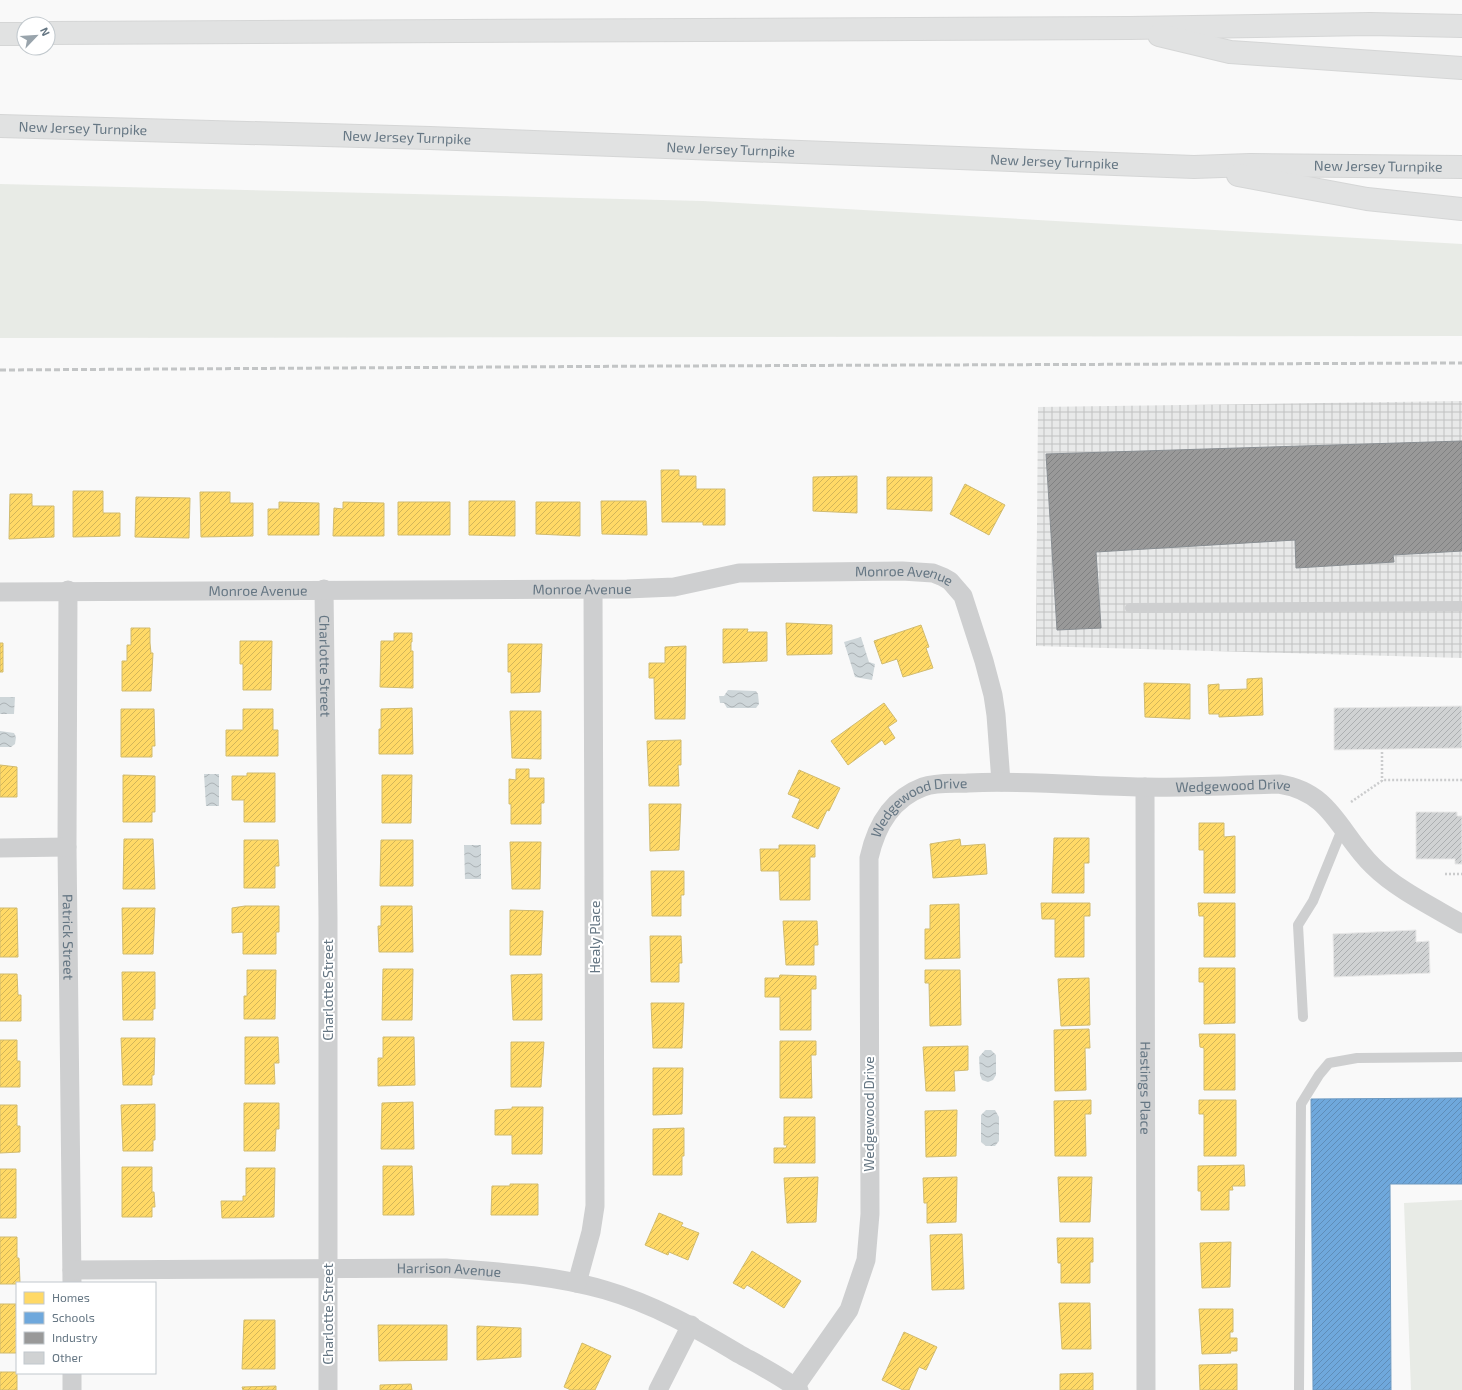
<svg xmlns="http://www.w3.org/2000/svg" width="1462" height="1390" font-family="'Exo 2',sans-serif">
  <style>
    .industrial { fill: url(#industrial-grid) }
    .grass { fill: #e8ebe6 }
    .water { fill: url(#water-waves) }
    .homes { fill: url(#homes-hatch); stroke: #d1bb6f }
    .schools { fill: url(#schools-hatch); stroke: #6c99c1 }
    .industry { fill: url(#industry-hatch); stroke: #898e92 }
    .building { fill: url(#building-hatch); stroke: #e8e8e8 }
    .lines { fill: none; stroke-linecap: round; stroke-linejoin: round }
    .highway-casing { stroke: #d5d6d6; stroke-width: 24 }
    .path { stroke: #cbcccd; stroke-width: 2.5; stroke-dasharray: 2 2; stroke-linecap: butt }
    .lane { stroke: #cecfd0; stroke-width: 10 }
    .street { stroke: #cecfd0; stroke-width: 19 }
    .highway { stroke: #e1e2e2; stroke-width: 22 }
    .rail { stroke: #c3c5c6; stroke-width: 3; stroke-dasharray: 6 3; stroke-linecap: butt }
    .labels { text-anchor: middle; stroke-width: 4; stroke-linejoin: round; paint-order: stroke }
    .street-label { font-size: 14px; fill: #657683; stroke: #fff }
  </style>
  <defs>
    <pattern id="industrial-grid" width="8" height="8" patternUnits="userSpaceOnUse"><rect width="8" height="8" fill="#e8e9e9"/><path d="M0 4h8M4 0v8" fill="none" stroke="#c0c1c2"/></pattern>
    <pattern id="water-waves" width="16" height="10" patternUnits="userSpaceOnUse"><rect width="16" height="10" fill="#ced6d9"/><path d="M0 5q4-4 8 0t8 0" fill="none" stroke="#abb2b5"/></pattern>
    <pattern id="homes-hatch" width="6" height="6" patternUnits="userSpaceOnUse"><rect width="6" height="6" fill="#ffd966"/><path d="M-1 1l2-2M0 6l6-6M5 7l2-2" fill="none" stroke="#d2b559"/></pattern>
    <pattern id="schools-hatch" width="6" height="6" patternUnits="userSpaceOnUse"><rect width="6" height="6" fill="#6fa8dc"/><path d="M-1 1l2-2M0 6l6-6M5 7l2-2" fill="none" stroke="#5f8db8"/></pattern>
    <pattern id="industry-hatch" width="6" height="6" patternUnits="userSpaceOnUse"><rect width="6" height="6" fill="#999"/><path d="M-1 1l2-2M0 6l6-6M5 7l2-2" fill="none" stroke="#808182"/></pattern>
    <pattern id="building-hatch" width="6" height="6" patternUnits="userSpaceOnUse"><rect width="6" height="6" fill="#d0d2d3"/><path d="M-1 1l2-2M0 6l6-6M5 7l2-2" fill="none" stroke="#acafb1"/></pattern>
  </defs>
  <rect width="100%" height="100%" fill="#f9f9f9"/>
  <path class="industrial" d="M 1462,401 L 1462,658 L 1036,646 L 1038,407 Z"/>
  <path class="grass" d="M 0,184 L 703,201 L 1462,244 L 1462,336 L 0,338 Z
    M 1462,1200 L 1462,1390 L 1411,1390 L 1404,1203 Z"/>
  <path class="water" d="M 861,637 L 869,662 L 875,664 L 872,680 L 855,677 L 844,642 Z
    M 728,690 L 756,691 L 758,694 L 759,704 L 756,708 L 727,708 L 724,703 L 720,703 L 719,696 L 724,696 Z
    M 0,697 L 15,697 L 14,714 L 0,714 Z
    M 0,731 L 14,733 L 16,737 L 15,744 L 11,747 L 0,747 Z
    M 204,774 L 219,774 L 219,806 L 206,806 Z
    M 464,845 L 481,845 L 481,879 L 465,879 Z
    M 985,1050 L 991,1050 L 996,1055 L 996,1075 L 993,1080 L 988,1082 L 982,1080 L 980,1075 L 979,1057 Z
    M 986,1110 L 995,1110 L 999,1117 L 999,1141 L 995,1146 L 986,1146 L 981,1142 L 981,1115 Z"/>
  <path class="homes" d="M 661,470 L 679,470 L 679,476 L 696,476 L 696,489 L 725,489 L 725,525 L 703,525 L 703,522 L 662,522 Z
    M 857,476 L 857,513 L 813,511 L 813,477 Z
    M 887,477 L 932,477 L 932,511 L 887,509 Z
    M 965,484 L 1005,505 L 989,535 L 950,514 Z
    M 73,491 L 103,491 L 103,513 L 120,513 L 120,536 L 73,537 Z
    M 200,492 L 230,492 L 230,503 L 253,503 L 253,536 L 201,537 Z
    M 10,494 L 32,494 L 32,506 L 54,506 L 54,537 L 9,539 Z
    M 136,497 L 190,498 L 189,538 L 135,537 Z
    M 469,501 L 515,501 L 515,536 L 469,535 Z
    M 601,501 L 646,501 L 647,535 L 602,534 Z
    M 279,502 L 319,503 L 319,535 L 268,535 L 268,509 L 279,509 Z
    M 343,502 L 384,503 L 384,536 L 333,536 L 334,508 L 343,509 Z
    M 398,502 L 450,502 L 450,535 L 398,535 Z
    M 536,502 L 580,502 L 580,536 L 536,534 Z
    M 786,623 L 832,625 L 832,654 L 787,655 Z
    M 921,625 L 929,647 L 926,648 L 933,668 L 903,677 L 897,659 L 882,664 L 874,641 Z
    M 131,628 L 150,628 L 150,643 L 151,653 L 153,653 L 151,691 L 122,691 L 122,661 L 127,661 L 127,645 L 131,645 Z
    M 723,629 L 748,629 L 747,632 L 767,632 L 767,661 L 723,663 Z
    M 394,633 L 412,633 L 412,642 L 411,642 L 411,651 L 413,651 L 413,688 L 380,687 L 381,641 L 394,641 Z
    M 240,641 L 272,641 L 271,690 L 243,690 L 243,664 L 240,664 Z
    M 0,643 L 3,643 L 3,672 L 0,672 Z
    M 508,644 L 542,644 L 540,692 L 511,693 L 511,672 L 508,672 Z
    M 686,646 L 685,719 L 655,719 L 654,678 L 649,678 L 649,663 L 665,663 L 665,647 Z
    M 1262,678 L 1263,715 L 1219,717 L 1219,714 L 1209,714 L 1208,685 L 1219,684 L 1219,690 L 1247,689 L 1247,679 Z
    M 1144,683 L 1190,684 L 1190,719 L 1145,717 Z
    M 884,703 L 897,721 L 888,727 L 895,738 L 885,745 L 882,740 L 848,765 L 831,741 Z
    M 412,708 L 413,754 L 379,754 L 379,729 L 381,729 L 381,709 Z
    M 121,709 L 154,709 L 155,746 L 152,746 L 152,757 L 121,757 Z
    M 243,709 L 273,709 L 273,730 L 278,730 L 278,756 L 226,756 L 226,730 L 243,730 Z
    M 510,711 L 541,711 L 541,759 L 512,758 Z
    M 681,740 L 681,765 L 678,765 L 679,786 L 649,786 L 647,741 Z
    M 0,765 L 17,767 L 17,797 L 0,797 Z
    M 516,769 L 529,769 L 529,778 L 544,778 L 544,803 L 541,803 L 541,824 L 511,824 L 511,804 L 509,804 L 509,779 L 516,780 Z
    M 799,770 L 840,788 L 829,811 L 827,810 L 818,829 L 792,817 L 800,799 L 788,794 Z
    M 247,773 L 275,773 L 275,822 L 244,822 L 244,800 L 232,800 L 232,776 L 247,776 Z
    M 123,775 L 155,776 L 155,812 L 152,812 L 152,822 L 123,822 Z
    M 382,775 L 412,775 L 411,823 L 382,823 Z
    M 649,804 L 681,804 L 679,850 L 650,851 Z
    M 1199,823 L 1224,823 L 1224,837 L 1235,836 L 1235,893 L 1204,893 L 1204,850 L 1199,850 Z
    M 1054,838 L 1089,838 L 1089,863 L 1084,863 L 1084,893 L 1052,893 Z
    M 124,839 L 153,839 L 155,889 L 123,889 Z
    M 960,839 L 961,846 L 985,844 L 987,874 L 933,878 L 930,844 Z
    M 244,840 L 278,840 L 279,866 L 275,866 L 275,888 L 244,888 Z
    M 381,840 L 413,840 L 413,886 L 380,886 Z
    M 510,842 L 541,842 L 540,889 L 512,889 Z
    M 779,845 L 815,845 L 815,857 L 810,857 L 810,900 L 780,900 L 779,871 L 761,871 L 760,849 L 779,849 Z
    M 651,871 L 684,871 L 684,895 L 681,895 L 681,916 L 652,916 Z
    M 1041,903 L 1090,903 L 1090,916 L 1084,916 L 1084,957 L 1055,957 L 1055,919 L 1042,919 Z
    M 1198,903 L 1235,903 L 1235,957 L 1204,957 L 1204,916 L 1199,916 Z
    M 959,904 L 960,958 L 925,959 L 925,929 L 930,929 L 930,905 Z
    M 245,906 L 279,906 L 279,932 L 276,932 L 276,954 L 243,954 L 243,932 L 232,933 L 232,908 Z
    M 381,906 L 412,906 L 413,952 L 379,952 L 378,926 L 381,926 Z
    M 0,908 L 17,908 L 18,957 L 0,957 Z
    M 122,908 L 155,908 L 153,954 L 123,954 Z
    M 510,910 L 543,911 L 541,955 L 510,955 Z
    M 783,921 L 817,921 L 818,945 L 814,945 L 814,965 L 786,965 Z
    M 650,936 L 681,936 L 682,963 L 679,963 L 679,982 L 651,982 Z
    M 1199,968 L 1235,968 L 1235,1023 L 1204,1024 L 1204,982 L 1199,982 Z
    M 383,969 L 413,969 L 412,1020 L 382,1020 Z
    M 247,970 L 276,970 L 275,1019 L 244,1019 L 244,996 L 247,996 Z
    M 925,970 L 960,970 L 961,1025 L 930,1026 L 929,983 L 925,983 Z
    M 122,972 L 155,972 L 155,1009 L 153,1009 L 153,1020 L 123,1020 Z
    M 0,974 L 17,974 L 18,995 L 21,995 L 21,1021 L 0,1021 Z
    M 542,974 L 542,1020 L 513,1020 L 511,975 Z
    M 780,975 L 816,976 L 816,989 L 811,989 L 811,1030 L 780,1030 L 780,997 L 765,997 L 765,978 L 779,978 Z
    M 1089,978 L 1090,1025 L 1061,1026 L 1058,979 Z
    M 651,1003 L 684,1003 L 682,1048 L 653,1048 Z
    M 1089,1029 L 1090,1048 L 1085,1048 L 1086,1090 L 1055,1091 L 1054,1030 Z
    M 1199,1034 L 1235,1034 L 1235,1090 L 1204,1090 L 1204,1048 L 1200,1047 Z
    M 245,1037 L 278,1037 L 279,1063 L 274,1063 L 275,1084 L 245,1084 Z
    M 383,1037 L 414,1037 L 415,1085 L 378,1086 L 378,1058 L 383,1058 Z
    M 121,1038 L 155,1038 L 154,1075 L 152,1075 L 152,1085 L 123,1085 Z
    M 0,1040 L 17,1040 L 17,1061 L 20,1061 L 20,1087 L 0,1087 Z
    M 780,1041 L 816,1041 L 816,1055 L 811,1055 L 812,1098 L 780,1098 Z
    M 511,1042 L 544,1042 L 541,1087 L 511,1087 Z
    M 968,1046 L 968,1070 L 954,1071 L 955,1091 L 926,1091 L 923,1047 Z
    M 653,1068 L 683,1068 L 682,1114 L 653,1115 Z
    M 1091,1100 L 1091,1114 L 1085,1114 L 1086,1156 L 1055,1156 L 1054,1101 Z
    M 1199,1100 L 1236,1100 L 1236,1156 L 1204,1156 L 1204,1114 L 1199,1114 Z
    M 413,1102 L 414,1149 L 381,1149 L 382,1103 Z
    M 244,1103 L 279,1103 L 279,1129 L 276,1129 L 275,1151 L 244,1151 Z
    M 155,1104 L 155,1140 L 153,1140 L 153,1151 L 123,1151 L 121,1105 Z
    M 0,1105 L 17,1105 L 17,1126 L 20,1126 L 20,1152 L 0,1153 Z
    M 512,1107 L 543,1107 L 542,1154 L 512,1154 L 512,1135 L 495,1135 L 495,1110 L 512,1109 Z
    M 957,1110 L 956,1156 L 926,1157 L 925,1111 Z
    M 784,1117 L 815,1117 L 815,1163 L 774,1163 L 774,1148 L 786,1148 L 787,1145 L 784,1145 Z
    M 684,1128 L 684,1156 L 682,1156 L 682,1175 L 653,1175 L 653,1129 Z
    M 1244,1165 L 1245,1186 L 1232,1186 L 1233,1190 L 1229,1190 L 1229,1210 L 1201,1210 L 1201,1191 L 1198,1191 L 1198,1166 Z
    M 383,1166 L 412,1166 L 414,1215 L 383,1215 Z
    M 122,1167 L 152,1167 L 152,1192 L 154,1192 L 155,1207 L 152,1207 L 152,1217 L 122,1217 Z
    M 246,1168 L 275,1168 L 274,1217 L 222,1218 L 221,1201 L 243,1201 L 243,1196 L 246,1196 Z
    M 0,1169 L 16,1169 L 16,1218 L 0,1218 Z
    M 818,1177 L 816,1222 L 787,1223 L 784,1178 Z
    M 957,1177 L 956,1222 L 927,1223 L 927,1203 L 924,1203 L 923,1178 Z
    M 1058,1177 L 1092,1177 L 1090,1222 L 1060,1222 Z
    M 510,1184 L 538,1184 L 538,1215 L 491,1215 L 492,1186 L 510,1186 Z
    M 659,1213 L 683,1223 L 681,1226 L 699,1233 L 688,1260 L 669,1252 L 668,1255 L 645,1245 Z
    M 962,1234 L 964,1289 L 932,1290 L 930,1235 Z
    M 0,1237 L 17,1237 L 17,1258 L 19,1258 L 20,1283 L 17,1284 L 0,1284 Z
    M 1057,1238 L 1093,1238 L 1093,1262 L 1090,1262 L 1090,1283 L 1061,1283 L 1061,1263 L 1058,1263 Z
    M 1231,1242 L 1230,1287 L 1202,1288 L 1200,1243 Z
    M 752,1251 L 801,1281 L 784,1308 L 747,1285 L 744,1289 L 733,1283 Z
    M 1059,1303 L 1090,1303 L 1091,1349 L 1062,1349 Z
    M 0,1304 L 16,1304 L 17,1353 L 0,1353 Z
    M 1199,1309 L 1233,1309 L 1233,1332 L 1230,1332 L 1230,1338 L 1237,1338 L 1237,1351 L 1230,1351 L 1231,1353 L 1202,1354 Z
    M 244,1320 L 275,1320 L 275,1369 L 242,1369 Z
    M 378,1325 L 447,1325 L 447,1360 L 379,1361 Z
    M 477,1326 L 521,1328 L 521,1357 L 477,1360 Z
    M 904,1332 L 937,1347 L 926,1370 L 919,1367 L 909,1390 L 903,1390 L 882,1380 Z
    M 582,1343 L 611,1356 L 595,1390 L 571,1390 L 564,1387 Z
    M 1237,1364 L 1237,1390 L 1200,1390 L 1199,1365 Z
    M 0,1372 L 17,1372 L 17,1390 L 0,1390 Z
    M 1093,1373 L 1093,1390 L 1060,1390 L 1060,1374 Z
    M 411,1384 L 412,1390 L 380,1390 L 380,1385 Z
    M 276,1386 L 276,1390 L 243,1390 L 242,1387 Z"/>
  <path class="schools" d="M 1462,1098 L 1462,1184 L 1390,1184 L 1391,1390 L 1313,1390 L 1311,1099 Z"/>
  <path class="industry" d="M 1462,441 L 1462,551 L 1393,555 L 1394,562 L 1296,568 L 1295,540 L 1096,552 L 1101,628 L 1057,630 L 1046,454 Z"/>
  <path class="building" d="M 1462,706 L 1462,748 L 1334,750 L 1334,708 Z
    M 1416,812 L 1457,812 L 1457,816 L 1462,816 L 1462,864 L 1455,864 L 1455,859 L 1416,859 Z
    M 1416,930 L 1416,942 L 1429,941 L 1430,973 L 1334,977 L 1333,934 Z"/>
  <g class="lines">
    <g class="highway-casing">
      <g id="highway">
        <path d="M 48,33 L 1130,28 L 1370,24 L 1462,26"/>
        <path d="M 0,34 L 24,34"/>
        <path d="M 1159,35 L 1230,52 L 1462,68"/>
        <path id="s7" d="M 0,126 L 430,138 L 1194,167 L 1250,165 L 1462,167"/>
        <path d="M 1238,175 L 1367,199 L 1462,209"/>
      </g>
    </g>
    <path class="path" d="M 1382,752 L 1382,781
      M 1351,802 L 1383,780 L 1462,780
      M 1445,874 L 1462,874"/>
    <path class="lane" d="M 1130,608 L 1462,606
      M 1303,1017 L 1298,925 L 1313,901 L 1343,827
      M 1299,1390 L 1301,1104 L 1319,1075 L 1329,1063 L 1357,1058 L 1462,1057"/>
    <g class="street">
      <path id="s1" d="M 324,589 L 328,918 L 328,1390"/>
      <path id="s2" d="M 68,590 L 67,847 L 72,1282"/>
      <path id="s3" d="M 0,592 L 627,589 L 674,587 L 739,573 L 902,571 L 933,573 L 943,577 L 950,581 L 963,596 L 984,661 L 993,695 L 996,715 L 1001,782"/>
      <path id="s4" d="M 1145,787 L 1146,1390"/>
      <path d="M 0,848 L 67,847"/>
      <path id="s5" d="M 72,1270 L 446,1268 C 499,1272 554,1275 605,1290 C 653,1304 696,1328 739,1354 C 759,1365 781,1376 799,1390"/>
      <path d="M 577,1283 L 591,1232 L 595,1206 L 593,589"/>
      <path d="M 72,1373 L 72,1390"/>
      <path id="s6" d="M 795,1387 L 849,1310 L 866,1260 L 870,1214 L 869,858 C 876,826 891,799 923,787 C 937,782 954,784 968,783 C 1027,780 1085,786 1143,787 C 1189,788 1234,785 1279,784 C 1332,792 1339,833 1373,866 C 1396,889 1433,907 1462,924"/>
      <path d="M 658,1390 L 691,1325"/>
    </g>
    <use href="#highway" class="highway"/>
    <path class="rail" d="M 0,370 L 668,366 L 1462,363"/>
  </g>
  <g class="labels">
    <g class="street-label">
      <text dy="5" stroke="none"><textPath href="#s7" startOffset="83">New Jersey Turnpike</textPath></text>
      <text dy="5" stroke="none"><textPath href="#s7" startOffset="407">New Jersey Turnpike</textPath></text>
      <text dy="5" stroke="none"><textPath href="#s7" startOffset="731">New Jersey Turnpike</textPath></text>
      <text dy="5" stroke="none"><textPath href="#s7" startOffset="1055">New Jersey Turnpike</textPath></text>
      <text dy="5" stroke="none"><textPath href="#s7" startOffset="1379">New Jersey Turnpike</textPath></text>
      <text dy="5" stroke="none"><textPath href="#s3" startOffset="906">Monroe Avenue</textPath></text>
      <text dy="5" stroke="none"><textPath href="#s3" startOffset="582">Monroe Avenue</textPath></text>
      <text dy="5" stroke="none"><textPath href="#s3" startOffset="258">Monroe Avenue</textPath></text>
      <text dy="5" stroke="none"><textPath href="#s1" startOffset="77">Charlotte Street</textPath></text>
      <text dy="5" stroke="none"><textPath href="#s6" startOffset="953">Wedgewood Drive</textPath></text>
      <text dy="5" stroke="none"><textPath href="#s6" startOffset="629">Wedgewood Drive</textPath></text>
      <text dy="5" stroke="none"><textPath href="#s2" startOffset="347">Patrick Street</textPath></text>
      <text transform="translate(595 937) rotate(-90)" y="5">Healy Place</text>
      <text transform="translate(328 990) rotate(-90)" y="5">Charlotte Street</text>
      <text dy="5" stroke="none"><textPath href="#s4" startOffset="301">Hastings Place</textPath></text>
      <text transform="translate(869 1114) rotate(-90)" y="5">Wedgewood Drive</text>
      <text dy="5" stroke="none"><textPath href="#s5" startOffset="377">Harrison Avenue</textPath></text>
      <text transform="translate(328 1314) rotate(-90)" y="5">Charlotte Street</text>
    </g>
  </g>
  <rect x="16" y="1282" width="140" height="92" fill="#ffffff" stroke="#c1c8cd"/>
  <rect x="24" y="1292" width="20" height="12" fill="#ffd966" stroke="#c1c8cd"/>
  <text x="52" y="1302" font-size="12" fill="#657683">Homes</text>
  <rect x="24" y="1312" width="20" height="12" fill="#6fa8dc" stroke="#c1c8cd"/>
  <text x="52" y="1322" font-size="12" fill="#657683">Schools</text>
  <rect x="24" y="1332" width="20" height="12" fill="#999999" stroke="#c1c8cd"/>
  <text x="52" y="1342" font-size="12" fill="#657683">Industry</text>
  <rect x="24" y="1352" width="20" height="12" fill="#d0d2d3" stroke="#c1c8cd"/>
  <text x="52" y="1362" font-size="12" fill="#657683">Other</text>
  <g transform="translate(36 36) rotate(65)"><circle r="19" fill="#ffffff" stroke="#c1c8cd"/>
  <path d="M0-3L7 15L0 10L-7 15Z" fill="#99a4ac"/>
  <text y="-6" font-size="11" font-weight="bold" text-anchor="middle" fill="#657683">N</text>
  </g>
</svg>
